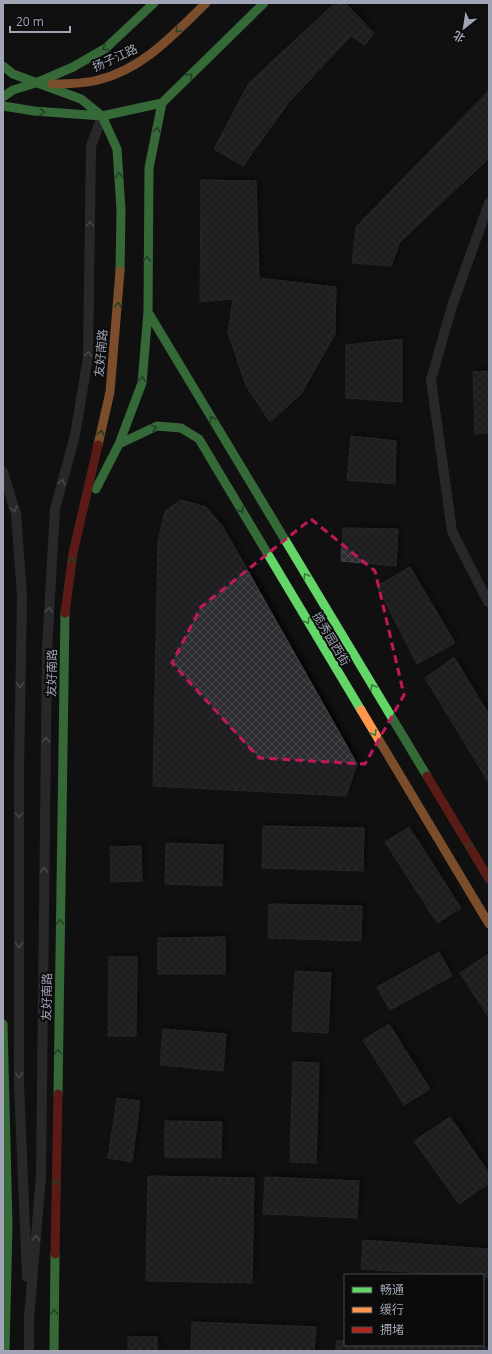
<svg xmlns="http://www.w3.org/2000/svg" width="492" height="1354" font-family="'Open Sans','Noto Sans SC',sans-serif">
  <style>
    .building { fill: url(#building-cross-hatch); stroke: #3f4045; filter: url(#shadow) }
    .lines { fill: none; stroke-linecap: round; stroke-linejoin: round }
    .lane { stroke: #45464a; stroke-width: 10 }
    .fast { stroke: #63d668; stroke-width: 9 }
    .slow { stroke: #ff974d; stroke-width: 9 }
    .jam { stroke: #b3261e; stroke-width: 9 }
    .oneway { stroke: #3b7b3f }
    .oneway2 { stroke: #858894 }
    .marked { fill: none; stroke: #c2185b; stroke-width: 3; stroke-dasharray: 8 5; stroke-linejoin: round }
    .labels { text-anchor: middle; stroke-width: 4; stroke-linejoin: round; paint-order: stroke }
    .street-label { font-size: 12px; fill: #a0a4b4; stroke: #0b0b0c }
  </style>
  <defs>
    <pattern id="building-cross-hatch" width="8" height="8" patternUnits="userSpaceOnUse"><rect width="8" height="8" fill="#2e2e31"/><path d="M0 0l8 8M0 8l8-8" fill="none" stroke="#49494c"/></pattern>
    <filter id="shadow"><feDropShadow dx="3.5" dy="-3.5" stdDeviation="2" flood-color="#0009"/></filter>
  </defs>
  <rect width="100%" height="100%" fill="#101011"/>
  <path class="building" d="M 335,3 L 345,3 L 374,33 L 365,45 L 351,36 L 289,102 L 243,166 L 214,149 L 249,83 Z
    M 489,90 L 489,158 L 400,242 L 391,266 L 352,263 L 356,227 Z
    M 201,180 L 256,181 L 259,278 L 336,287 L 335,334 L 301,394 L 270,422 L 246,386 L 228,332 L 233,299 L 200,302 Z
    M 402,339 L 402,402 L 346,398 L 346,345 Z
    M 489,371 L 489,433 L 475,434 L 473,372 Z
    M 351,436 L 396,441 L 395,484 L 347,480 Z
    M 181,500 L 206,507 L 223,527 L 357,764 L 346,796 L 153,786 L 158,541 L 165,511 Z
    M 343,528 L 398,529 L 396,566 L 341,561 Z
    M 410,567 L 455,643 L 417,664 L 377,586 Z
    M 454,657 L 489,715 L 489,783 L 425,678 Z
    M 263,826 L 364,828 L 363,871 L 262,868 Z
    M 409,827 L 461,908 L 437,923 L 385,842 Z
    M 166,843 L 223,845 L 222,886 L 165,884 Z
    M 141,846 L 142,881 L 111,882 L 110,847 Z
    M 269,904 L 362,906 L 361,941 L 268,938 Z
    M 225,937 L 225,974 L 158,974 L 158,938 Z
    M 439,952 L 452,976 L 390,1010 L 377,987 Z
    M 487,955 L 489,958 L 489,1018 L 460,973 Z
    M 109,957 L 137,957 L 136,1036 L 108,1036 Z
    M 295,971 L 331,973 L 328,1033 L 292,1031 Z
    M 389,1024 L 430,1089 L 404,1105 L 363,1040 Z
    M 163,1029 L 226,1034 L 223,1071 L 160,1065 Z
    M 293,1062 L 319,1063 L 316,1163 L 290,1162 Z
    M 117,1098 L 140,1101 L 132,1162 L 108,1158 Z
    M 450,1117 L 489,1173 L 489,1183 L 459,1204 L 414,1141 Z
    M 165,1121 L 222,1122 L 221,1158 L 165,1157 Z
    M 148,1176 L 254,1178 L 252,1283 L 146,1281 Z
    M 265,1177 L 359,1181 L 357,1218 L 263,1214 Z
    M 363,1240 L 489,1249 L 489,1278 L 483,1277 L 483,1275 L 451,1275 L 361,1269 Z
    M 192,1322 L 316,1327 L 314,1351 L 191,1350 Z
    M 128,1337 L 157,1337 L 157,1351 L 128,1351 Z
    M 336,1341 L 345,1341 L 345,1345 L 441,1345 L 489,1347 L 489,1351 L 336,1351 Z"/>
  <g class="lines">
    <path class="lane" d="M 3,472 L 16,514 L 22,596 L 19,771 L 19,1084 L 27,1277
      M 488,602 L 452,531 L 431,380 L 452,306 L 489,203
      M 29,1319 L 41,1176 L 47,649 L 55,509 L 75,435 L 88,357 L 91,146 L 101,119
      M 29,1351 L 29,1313"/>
    <path class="fast" d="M 3,66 L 13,74 L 81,99 L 102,116 L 117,149 L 121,210 L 120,271
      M 3,97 L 13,90 L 36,83 L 73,67 L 106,48 L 154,3
      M 162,103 L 264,3
      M 3,106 L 34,111 L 102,116 L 162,103
      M 148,312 L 427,776
      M 119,444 L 157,426 L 181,428 L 199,439 L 361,710
      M 96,489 L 119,444 L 142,383 L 148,312 L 149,168 L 162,103
      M 3,1024 L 8,1226 L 5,1351
      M 58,1094 L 65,613
      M 54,1351 L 55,1254"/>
    <path class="slow" d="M 52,84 C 67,84 83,84 98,80 C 143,69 174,34 206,3
      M 98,445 L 110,392 L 120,271
      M 361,710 L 489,924"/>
    <path class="jam" d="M 65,613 L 73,553 L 98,445
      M 427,776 L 489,879
      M 55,1254 L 58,1094"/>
  </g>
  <defs><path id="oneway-chevron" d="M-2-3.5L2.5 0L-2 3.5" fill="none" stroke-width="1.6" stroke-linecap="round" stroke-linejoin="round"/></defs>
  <g class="oneway">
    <use href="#oneway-chevron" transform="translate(178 30) rotate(135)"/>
    <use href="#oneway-chevron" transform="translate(105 48) rotate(144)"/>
    <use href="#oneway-chevron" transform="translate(190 76) rotate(-44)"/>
    <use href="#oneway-chevron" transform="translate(42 112) rotate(4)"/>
    <use href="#oneway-chevron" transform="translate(157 130) rotate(-79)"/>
    <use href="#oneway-chevron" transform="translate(119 175) rotate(-94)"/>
    <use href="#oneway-chevron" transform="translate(147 259) rotate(-89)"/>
    <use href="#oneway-chevron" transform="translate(118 305) rotate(-85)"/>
    <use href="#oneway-chevron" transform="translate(142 379) rotate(-82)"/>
    <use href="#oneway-chevron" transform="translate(212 419) rotate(-121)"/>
    <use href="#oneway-chevron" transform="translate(154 428) rotate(-17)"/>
    <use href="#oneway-chevron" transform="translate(101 433) rotate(-77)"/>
    <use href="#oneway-chevron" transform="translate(241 510) rotate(59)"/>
    <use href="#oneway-chevron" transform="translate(72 560) rotate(-83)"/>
    <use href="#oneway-chevron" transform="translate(306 576) rotate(-121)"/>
    <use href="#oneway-chevron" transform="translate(307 621) rotate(59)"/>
    <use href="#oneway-chevron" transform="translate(373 687) rotate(-121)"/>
    <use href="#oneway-chevron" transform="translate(374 733) rotate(59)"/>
    <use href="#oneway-chevron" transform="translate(469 846) rotate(-121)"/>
    <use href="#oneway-chevron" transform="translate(60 922) rotate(-89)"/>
    <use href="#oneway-chevron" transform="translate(58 1052) rotate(-89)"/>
    <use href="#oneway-chevron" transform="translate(56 1182) rotate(-89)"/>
    <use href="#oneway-chevron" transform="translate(54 1312) rotate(-89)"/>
  </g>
  <g class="oneway2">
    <use href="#oneway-chevron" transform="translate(90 224) rotate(-89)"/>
    <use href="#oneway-chevron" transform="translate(88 354) rotate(-87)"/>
    <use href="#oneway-chevron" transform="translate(62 482) rotate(-75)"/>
    <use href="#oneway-chevron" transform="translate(14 509) rotate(74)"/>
    <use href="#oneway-chevron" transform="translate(49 610) rotate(-87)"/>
    <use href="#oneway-chevron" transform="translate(20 685) rotate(91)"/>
    <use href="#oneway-chevron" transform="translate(46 740) rotate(-89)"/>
    <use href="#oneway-chevron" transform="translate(19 815) rotate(90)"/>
    <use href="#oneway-chevron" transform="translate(44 870) rotate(-89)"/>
    <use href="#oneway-chevron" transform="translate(19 945) rotate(90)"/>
    <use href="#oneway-chevron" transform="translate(19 1075) rotate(90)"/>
    <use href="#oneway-chevron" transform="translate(36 1238) rotate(-85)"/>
  </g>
  <path d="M0 0H492V1354H0ZM 311,519 L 375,571 L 404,695 L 365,764 L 259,758 L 172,663 L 201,607 Z" fill="#101011" fill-opacity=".55" fill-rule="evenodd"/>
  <path class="marked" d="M 311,519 L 375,571 L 404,695 L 365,764 L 259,758 L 172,663 L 201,607 Z"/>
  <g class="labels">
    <g class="street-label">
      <text transform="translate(115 58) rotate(-24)" y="4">扬子江路</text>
      <text transform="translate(101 353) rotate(-85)" y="4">友好南路</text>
      <text transform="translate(331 639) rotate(59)" y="4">揽秀园西街</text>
      <text transform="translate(52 673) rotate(-89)" y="4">友好南路</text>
      <text transform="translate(47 997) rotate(-89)" y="4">友好南路</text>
    </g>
  </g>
  <rect width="492" height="1354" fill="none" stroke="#a0a4b4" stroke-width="8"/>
  <rect x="344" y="1274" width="140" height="72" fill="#0b0b0c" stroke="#47484f"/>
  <rect x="352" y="1287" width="20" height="6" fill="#63d668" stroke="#47484f"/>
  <text x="380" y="1294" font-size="12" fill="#a0a4b4">畅通</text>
  <rect x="352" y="1307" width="20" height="6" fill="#ff974d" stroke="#47484f"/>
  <text x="380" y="1314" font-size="12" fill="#a0a4b4">缓行</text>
  <rect x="352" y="1327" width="20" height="6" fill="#b3261e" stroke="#47484f"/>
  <text x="380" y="1334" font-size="12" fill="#a0a4b4">拥堵</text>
  <g transform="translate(464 28) rotate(210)" stroke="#0b0b0c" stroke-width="3" paint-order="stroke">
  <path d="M0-3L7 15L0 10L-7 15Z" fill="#a0a4b4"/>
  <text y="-6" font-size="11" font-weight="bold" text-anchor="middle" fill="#a0a4b4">北</text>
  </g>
  <path d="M10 26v6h60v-6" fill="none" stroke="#a0a4b4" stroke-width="2"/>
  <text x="16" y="26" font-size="12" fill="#a0a4b4" stroke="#0b0b0c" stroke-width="3" paint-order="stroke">20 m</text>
</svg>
